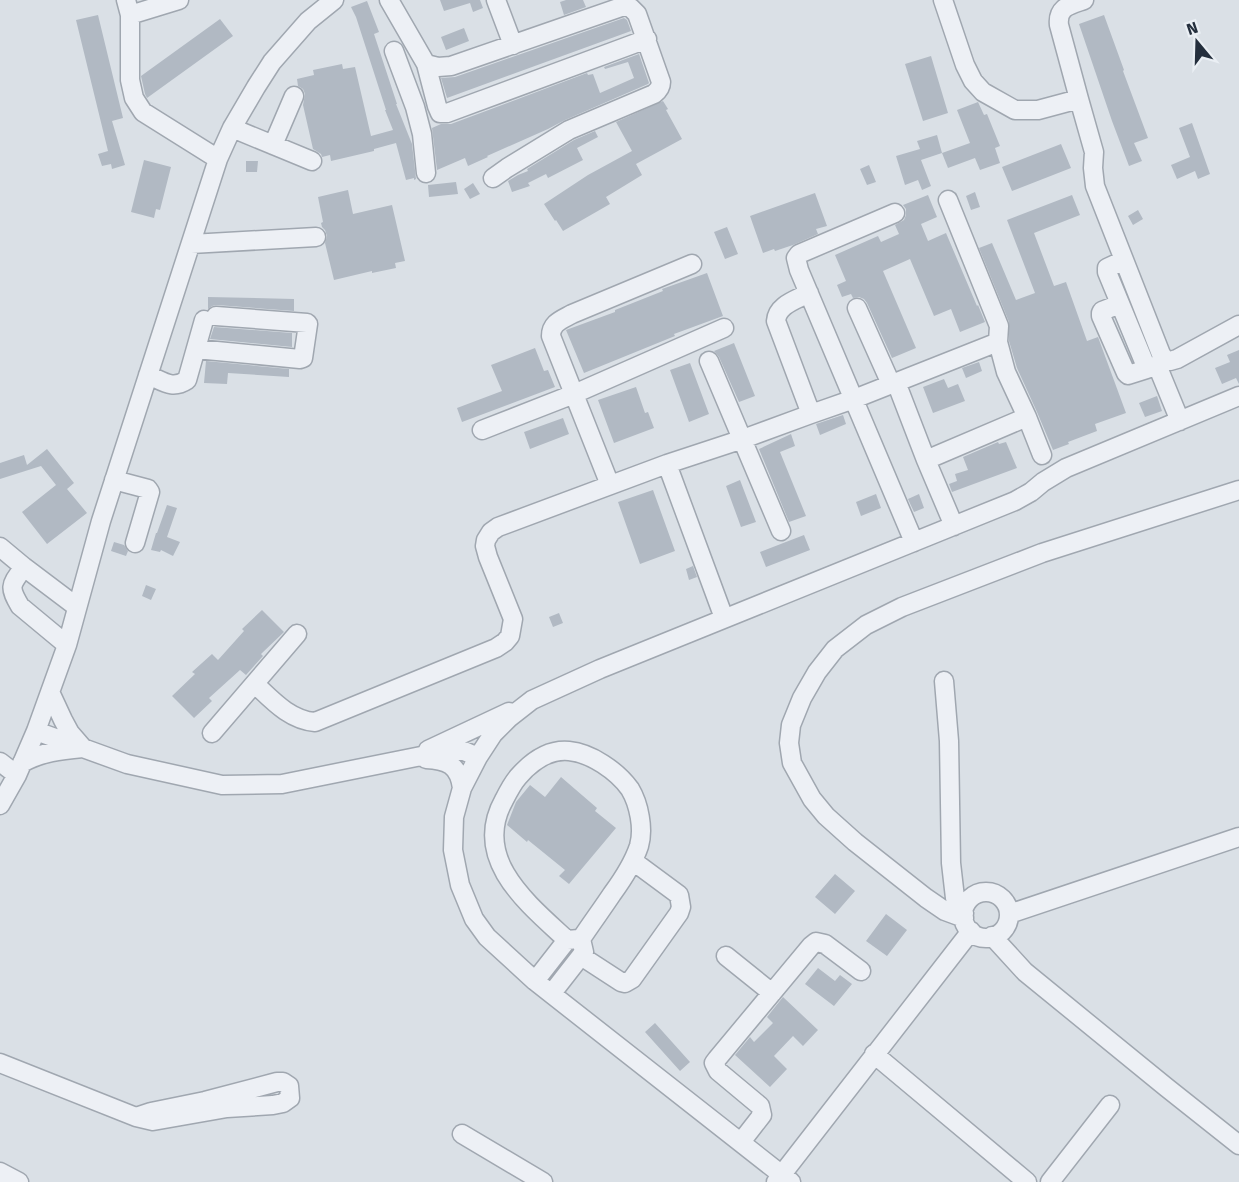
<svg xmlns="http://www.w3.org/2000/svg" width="1239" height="1182" font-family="'Fira Sans',sans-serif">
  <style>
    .building { fill: #b1b9c3 }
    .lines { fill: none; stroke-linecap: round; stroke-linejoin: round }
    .minor-casing { stroke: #a0a7b0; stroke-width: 21 }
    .minor { stroke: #edf0f5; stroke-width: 18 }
  </style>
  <rect width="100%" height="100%" fill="#dae0e6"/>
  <path class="building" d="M 440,0 L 480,0 L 483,8 L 473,12 L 470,3 L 444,11 Z
    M 566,0 L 583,0 L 586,7 L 564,15 L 560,2 Z
    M 367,1 L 379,32 L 374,34 L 397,104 L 396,104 L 412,144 L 416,179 L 414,180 L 414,178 L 406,180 L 396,143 L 374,149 L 374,151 L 331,161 L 330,155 L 322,157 L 321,154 L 313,149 L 303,105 L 305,94 L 303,89 L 298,86 L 297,79 L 314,75 L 313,70 L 342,64 L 343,69 L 355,67 L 371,136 L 393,130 L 385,110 L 386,110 L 356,17 L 351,7 Z
    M 98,15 L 123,118 L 112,121 L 125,165 L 112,169 L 111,164 L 102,166 L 98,154 L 108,151 L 76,20 Z
    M 1104,15 L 1124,70 L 1123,71 L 1148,138 L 1134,143 L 1142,161 L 1129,166 L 1112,121 L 1079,24 Z
    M 624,18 L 627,20 L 631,31 L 447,98 L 441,78 L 455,77 Z
    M 220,19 L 233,36 L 147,98 L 145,94 L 141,76 Z
    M 464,28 L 469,41 L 446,50 L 441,37 Z
    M 639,54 L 649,83 L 648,84 L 565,120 L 548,129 L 487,156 L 488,157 L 468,166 L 465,158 L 437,170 L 432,128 L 441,124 L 451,124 L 587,73 L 588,75 L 593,74 L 600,93 L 634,78 L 628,62 L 605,69 L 604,67 Z
    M 931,56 L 948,113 L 923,121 L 905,64 Z
    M 663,101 L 668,109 L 666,110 L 682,139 L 636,164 L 642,175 L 606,197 L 610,204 L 563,231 L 556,220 L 555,221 L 544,204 L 588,175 L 632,151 L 616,122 Z
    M 978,102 L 984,115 L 987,114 L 1000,146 L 995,148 L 1000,163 L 980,170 L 975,158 L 948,168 L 942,153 L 970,143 L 957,110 Z
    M 1192,123 L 1210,174 L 1198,179 L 1195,171 L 1177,179 L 1171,165 L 1190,157 L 1179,128 Z
    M 595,131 L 598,137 L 577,148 L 583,160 L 548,178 L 546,174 L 528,183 L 530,186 L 512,192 L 508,181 L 518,175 L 528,171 L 527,169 L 574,140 Z
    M 937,135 L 942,153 L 921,160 L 931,186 L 922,190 L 918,180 L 905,185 L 896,156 L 920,149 L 917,141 Z
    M 1061,144 L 1071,168 L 1012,191 L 1002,167 Z
    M 144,160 L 171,167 L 160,210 L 156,209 L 154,218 L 131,212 Z
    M 246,161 L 258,161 L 257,172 L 246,172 Z
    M 869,165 L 876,182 L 867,185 L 860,169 Z
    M 456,182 L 458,194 L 429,197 L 428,185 Z
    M 473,183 L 480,194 L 470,199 L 464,189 Z
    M 348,190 L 353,214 L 392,205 L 405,261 L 395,263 L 396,268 L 372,273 L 372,271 L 334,280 L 325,243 L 327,236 L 325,230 L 322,227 L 321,223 L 323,222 L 318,197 Z
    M 975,192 L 980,207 L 971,210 L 966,196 Z
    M 815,193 L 827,226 L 816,229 L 818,234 L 793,245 L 775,251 L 774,249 L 763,253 L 750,216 Z
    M 928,195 L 937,217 L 921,224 L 928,241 L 946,233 L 977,306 L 978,305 L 985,322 L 960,332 L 951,309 L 934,316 L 910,259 L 883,271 L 916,348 L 892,358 L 867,303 L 864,299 L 859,297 L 853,298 L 851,294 L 842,297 L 837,285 L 846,281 L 835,255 L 878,236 L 881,242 L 899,234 L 895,225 L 904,220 L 906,215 L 906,209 L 903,205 Z
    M 1072,195 L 1080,215 L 1034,233 L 1054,286 L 1066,282 L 1087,341 L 1098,337 L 1126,413 L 1095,424 L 1097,431 L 1068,442 L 1069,444 L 1053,450 L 1037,412 L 1017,368 L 1009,341 L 1009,322 L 979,248 L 992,243 L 1016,300 L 1035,293 L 1007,220 Z
    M 1138,210 L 1143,219 L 1133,225 L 1128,216 Z
    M 727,227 L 738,254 L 725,259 L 714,232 Z
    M 707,273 L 723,316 L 674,334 L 675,336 L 584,373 L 566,330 L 615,312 L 615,310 L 663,291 L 662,289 Z
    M 208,297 L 294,299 L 294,311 L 217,305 L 212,306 L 208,309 Z
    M 214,327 L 292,333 L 292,347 L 210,339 Z
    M 734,343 L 755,396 L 739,402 L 719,357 L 714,351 Z
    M 535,348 L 544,371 L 548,370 L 555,387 L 462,422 L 457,408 L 502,391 L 491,365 Z
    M 1239,350 L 1239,384 L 1236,378 L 1222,384 L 1215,368 L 1230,362 L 1227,355 Z
    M 206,361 L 289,369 L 289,377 L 228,373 L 227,384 L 204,383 Z
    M 979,362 L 982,371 L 966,378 L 962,368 Z
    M 690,363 L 709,414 L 689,422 L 670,370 Z
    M 944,379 L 948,388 L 958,384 L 965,401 L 933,413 L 923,387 Z
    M 636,387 L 645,413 L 648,412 L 654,428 L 614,443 L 598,400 Z
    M 1157,396 L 1162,411 L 1145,417 L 1139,403 Z
    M 843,415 L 846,424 L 820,435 L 816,424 Z
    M 563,418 L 569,434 L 530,449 L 524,432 Z
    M 791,434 L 795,446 L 780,452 L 806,516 L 789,522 L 759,449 Z
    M 998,442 L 999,444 L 1006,442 L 1017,468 L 952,492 L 949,484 L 957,481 L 955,474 L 968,470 L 963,457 Z
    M 47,449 L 74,483 L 67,489 L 87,513 L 47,544 L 22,512 L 56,485 L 41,466 L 0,479 L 0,463 L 24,455 L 27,465 Z
    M 740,480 L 756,522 L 741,527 L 726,486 Z
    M 653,490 L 675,551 L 640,564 L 618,502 Z
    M 876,494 L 881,508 L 861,516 L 856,502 Z
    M 919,494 L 924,508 L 914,512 L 908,499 Z
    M 167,505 L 177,508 L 167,537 L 180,542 L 173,556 L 161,550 L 160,552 L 151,550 L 156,533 L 157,533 Z
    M 804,535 L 810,550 L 766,567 L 760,552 Z
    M 114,542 L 124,545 L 128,551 L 126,556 L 111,551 Z
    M 693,566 L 697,577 L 689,580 L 686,569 Z
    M 146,585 L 156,589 L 151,600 L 142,596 Z
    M 262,610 L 284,632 L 261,654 L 263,656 L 246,675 L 240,670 L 209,698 L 212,701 L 194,718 L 172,696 L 195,674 L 192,672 L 212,654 L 218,660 L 244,631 L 242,629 Z
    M 559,613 L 563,623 L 553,627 L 549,617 Z
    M 561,777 L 597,808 L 595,811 L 616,828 L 569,884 L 559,876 L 565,870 L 528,840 L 527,842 L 507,825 L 516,802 L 530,785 L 545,797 Z
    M 835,874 L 855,891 L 835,914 L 815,897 Z
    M 886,914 L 907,930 L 887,956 L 866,941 Z
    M 818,968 L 835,981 L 840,975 L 852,984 L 834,1006 L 805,984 Z
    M 783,997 L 818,1030 L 803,1046 L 793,1036 L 774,1056 L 787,1069 L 770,1087 L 735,1055 L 750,1037 L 754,1042 L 773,1023 L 767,1017 Z
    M 655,1023 L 690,1062 L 680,1071 L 645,1032 Z"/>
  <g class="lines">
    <g class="minor-casing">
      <path id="minor" d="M 126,0 L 130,15 L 130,80 L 134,98 L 143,112 L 218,159
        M 389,0 L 426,64 L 437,106 L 440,113 L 447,113 L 647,39
        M 496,0 L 513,45
        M 943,0 L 965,65 L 973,81 L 983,92 L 1015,110 L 1038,110 L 1079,99
        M 1084,0 C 1070,5 1057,7 1059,25 L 1079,99 L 1094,152 L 1093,168 L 1095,186 L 1161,354 L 1165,360
        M 130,15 L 179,0
        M 394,51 L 415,107 L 422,134 L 426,173
        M 426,64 L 438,67 L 451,66 L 624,6 L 631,8 L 637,14 L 661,82 C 661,88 658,91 654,94 L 569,130 L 507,168 L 493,178
        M 232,128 L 312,161
        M 273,145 L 294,96
        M 895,213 L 799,254 L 796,258 L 799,270 L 914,542
        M 191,244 L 316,237
        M 1124,260 L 1107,268 L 1107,272 L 1147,369 L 1157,365
        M 809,293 C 796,300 777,305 776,321 L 811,414
        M 1120,304 L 1102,311 L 1101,313 L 1101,316 L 1126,373 L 1128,375 L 1147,369
        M 857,308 L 891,384
        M 196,349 L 300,359 L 303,358 L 308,324 L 307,323 L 216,316
        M 709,361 L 781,531
        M 148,375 C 163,381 172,390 187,380 L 204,320
        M 896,382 L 926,460 L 954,526
        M 1027,417 L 1042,455
        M 1180,421 L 1157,365 L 1165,360 L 1170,361 L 1177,359 L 1239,325
        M 482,430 L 574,394 L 724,328
        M 926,460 L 1027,417 L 1006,372 L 998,342
        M 667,464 L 724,618
        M 114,480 L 148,489 L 150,492 L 135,543
        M 610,485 L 551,336 C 551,323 561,320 572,314 L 692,264
        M 0,547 L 24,567 L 77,607
        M 24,567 C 11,585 8,586 20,606 L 67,645
        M 944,681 L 949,741 L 951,863 L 955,898 L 964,913
        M 255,684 C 273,701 290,720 315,722 L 496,648 L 505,642 L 510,636 L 513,619 L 488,557 L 485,546 L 486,540 L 491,532 L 498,527 L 667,464 L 743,439 L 811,414 L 854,399 L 998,342 L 999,326 L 948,200
        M 36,731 L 127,764 L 222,785 L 282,784 L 446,751 L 464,751 L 478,757
        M 212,733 L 297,634
        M 428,750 L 509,712
        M 426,759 C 447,760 459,765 462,788
        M 0,762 L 17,775
        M 22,763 C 41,752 61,750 83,748 L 70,733 L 63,720 L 50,692
        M 0,805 L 17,775 L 36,731 L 67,645 L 101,521 L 218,159 L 232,128 L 256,87 L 272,62 L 308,21 L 334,0
        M963 915a23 23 0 1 1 46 0a23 23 0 1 1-46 0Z
        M 1009,914 L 1239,837
        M 964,918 L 945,911 L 926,898 L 855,842 L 826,816 L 812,799 L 792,763 L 789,743 L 791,725 L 802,698 L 817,672 L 835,649 L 866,625 L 902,607 L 1042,553 L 1239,490
        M 992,936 L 1025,972 L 1166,1087 L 1239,1145
        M 581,956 L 621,982 L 625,983 L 632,979 L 679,913 L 681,907 L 679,895 L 633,861
        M 726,956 L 772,993
        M 535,981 L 567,940 L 579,939
        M 552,993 L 584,952 L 581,939 C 591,924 602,909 612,894 C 623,879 633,864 639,846 C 644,829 639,804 630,789 C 617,771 591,753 569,751 C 548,749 531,762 518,777 C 512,784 508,792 504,800 C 471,859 528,904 567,940
        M 874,1054 L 1027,1182
        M 0,1063 L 136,1117 L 153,1121 L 227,1108 L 273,1105 L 283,1103 L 290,1098 L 289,1086 L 283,1082 L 277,1082 L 205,1101 L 151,1112 L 136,1117
        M 462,1134 L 543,1182
        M 741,1142 L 762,1115 L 760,1106 L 718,1071 L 714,1063 L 717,1059 L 811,946 L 816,942 L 825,944 L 861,971
        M 0,1172 L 19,1182
        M 776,1182 L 971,931
        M 791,1182 L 535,981 L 487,937 L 474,919 L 460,885 L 453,850 L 454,817 L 462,788 L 478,757 L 493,734 L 509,718 L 532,700 L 600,669 L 1015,501 L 1031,492 L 1043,482 L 1066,468 L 1239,396
        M 1050,1182 L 1110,1105"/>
    </g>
    <use href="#minor" class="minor"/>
  </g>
  <g transform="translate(1197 42) rotate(341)" stroke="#eaeff4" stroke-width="4.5" paint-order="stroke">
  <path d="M0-4.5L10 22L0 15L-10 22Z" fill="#242f3d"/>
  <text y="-9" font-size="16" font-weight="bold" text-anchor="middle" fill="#242f3d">N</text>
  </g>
</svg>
